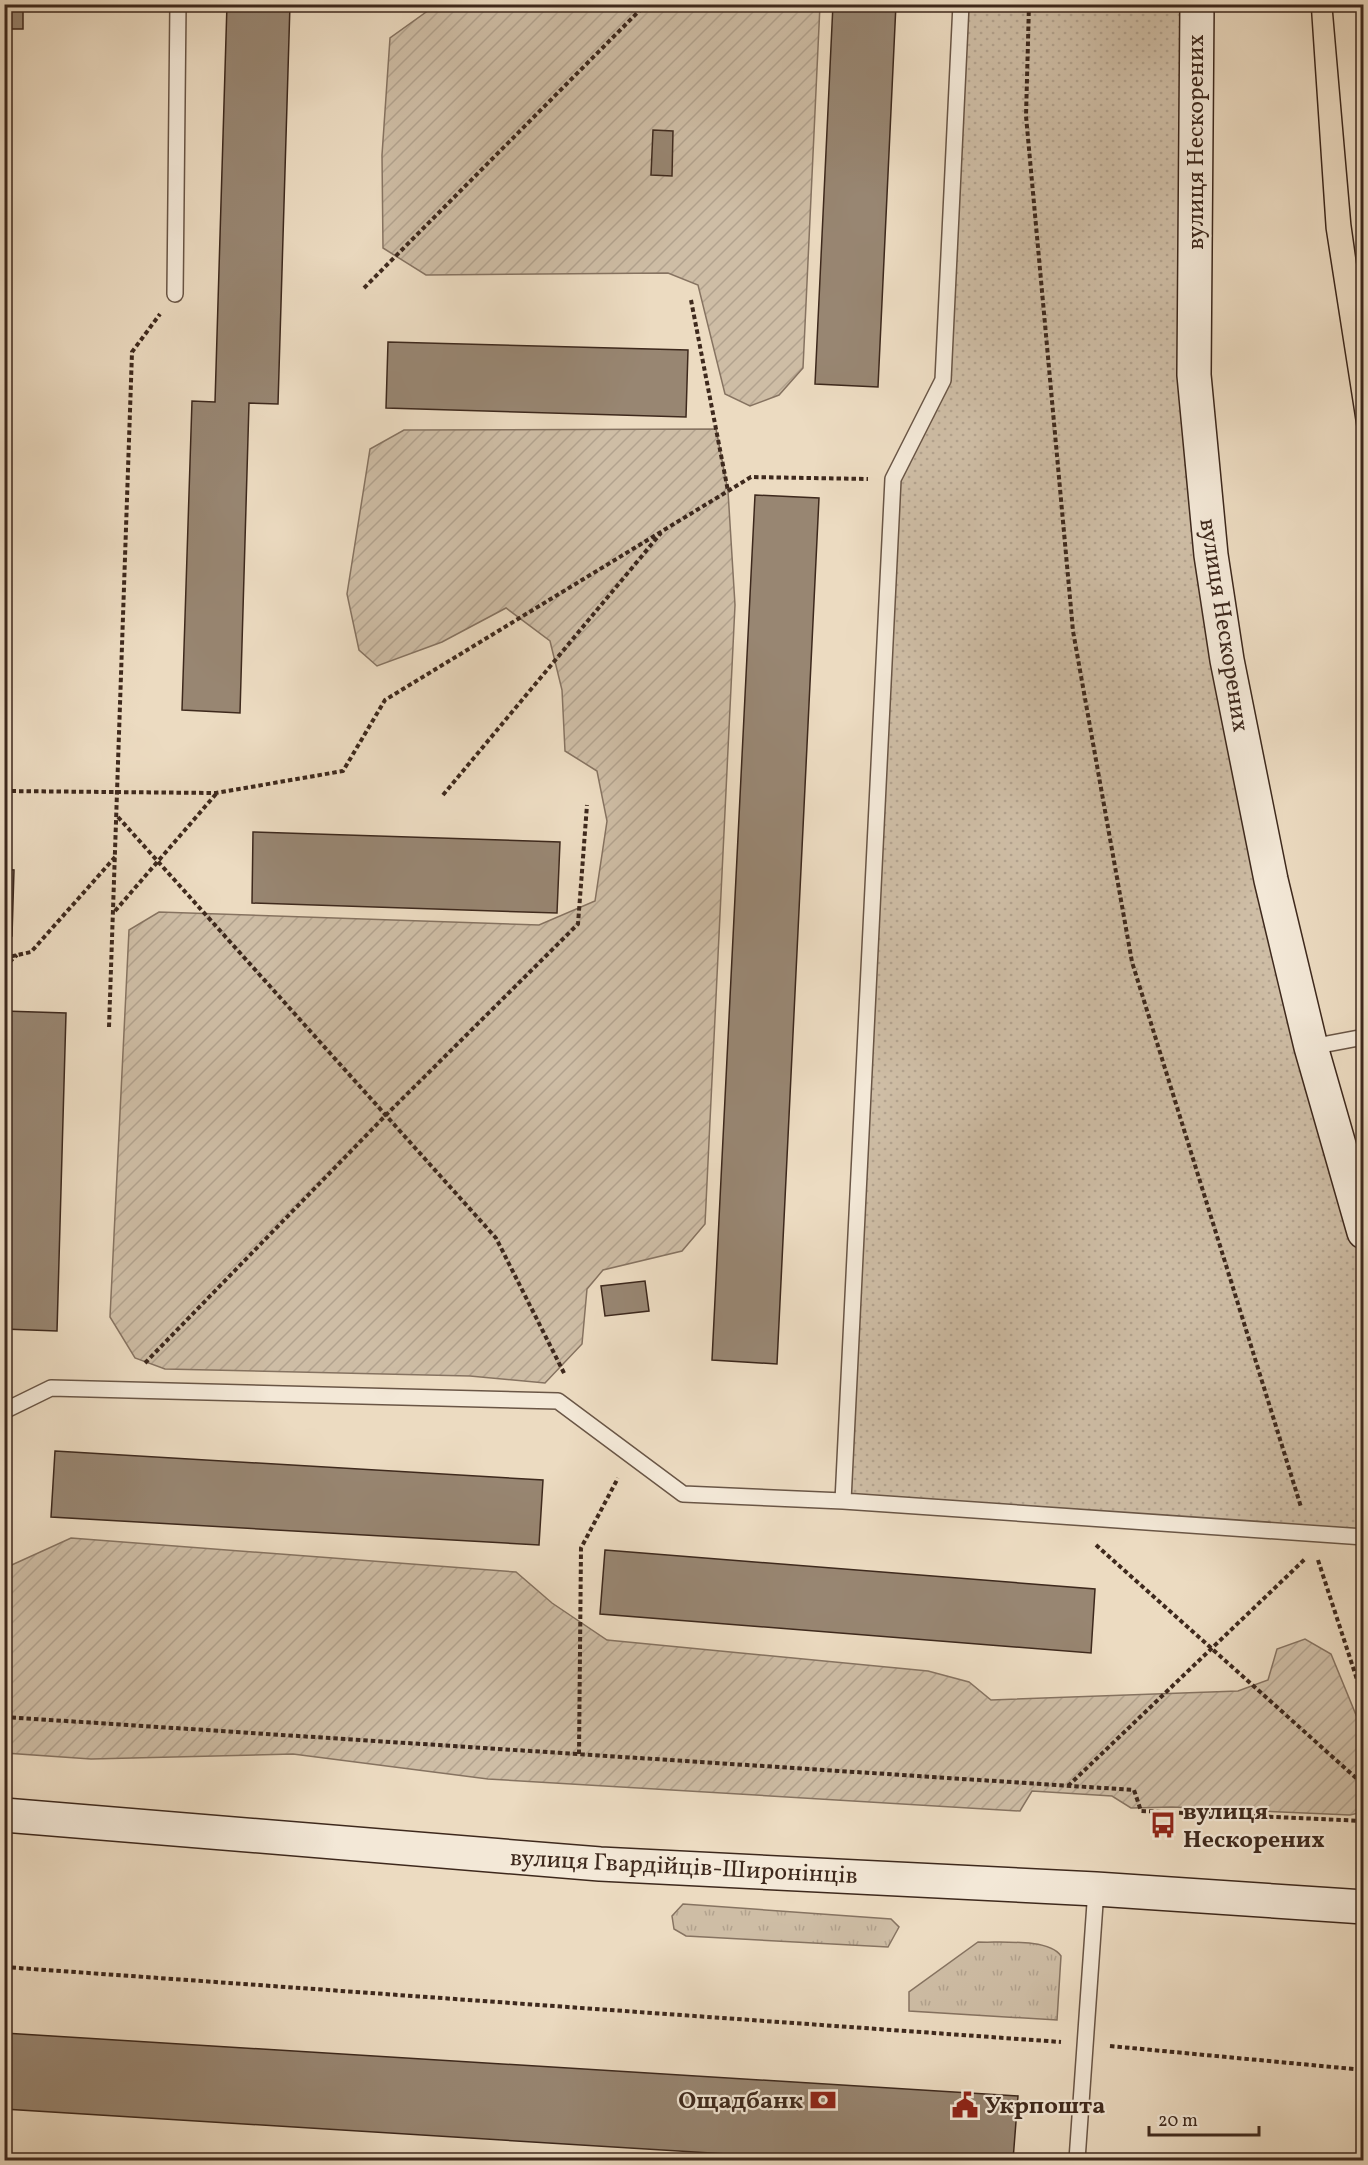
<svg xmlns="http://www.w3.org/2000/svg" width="1368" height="2165" font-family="Vollkorn,serif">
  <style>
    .grass { fill: url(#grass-tufts); stroke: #867361; stroke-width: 1.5 }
    .park { fill: url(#park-dots); stroke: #867361; stroke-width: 1.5 }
    .garden { fill: url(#garden-furrows); stroke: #867361; stroke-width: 1.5 }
    .building { fill: #988672; stroke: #3e291d; stroke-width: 1.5 }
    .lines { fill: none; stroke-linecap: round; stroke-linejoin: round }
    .lane-casing { stroke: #6a5646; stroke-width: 18 }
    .secondary-casing { stroke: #3e291d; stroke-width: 36 }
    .path { stroke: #3e291d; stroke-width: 4; stroke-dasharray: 4.5 3; stroke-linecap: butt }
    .lane { stroke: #f3e8d7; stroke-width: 15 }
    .secondary { stroke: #f3e8d7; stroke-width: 33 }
    .tram { stroke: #3e291d; stroke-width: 1.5 }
    .labels { text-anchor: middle; stroke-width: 4.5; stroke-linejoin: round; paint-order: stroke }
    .street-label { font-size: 24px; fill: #3e291d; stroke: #f3e8d7 }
    .poi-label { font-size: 24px; font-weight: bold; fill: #3e291d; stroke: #f3e8d7; text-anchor: start }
  </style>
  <defs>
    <pattern id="grass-tufts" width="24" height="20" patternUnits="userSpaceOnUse" patternTransform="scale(1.5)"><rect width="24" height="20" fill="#cebda5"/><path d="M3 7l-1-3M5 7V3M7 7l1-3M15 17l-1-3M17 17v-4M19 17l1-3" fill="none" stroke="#b2a28e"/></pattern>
    <pattern id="park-dots" width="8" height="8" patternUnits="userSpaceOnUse" patternTransform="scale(1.5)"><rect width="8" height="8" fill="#cebda5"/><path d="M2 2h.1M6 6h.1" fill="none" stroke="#b2a28e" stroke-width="1.8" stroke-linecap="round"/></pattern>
    <pattern id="garden-furrows" width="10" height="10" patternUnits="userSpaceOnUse" patternTransform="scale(1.5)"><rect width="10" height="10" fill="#cebda5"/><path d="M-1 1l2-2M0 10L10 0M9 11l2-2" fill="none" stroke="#b2a28e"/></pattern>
  </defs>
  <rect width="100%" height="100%" fill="#ecdbc1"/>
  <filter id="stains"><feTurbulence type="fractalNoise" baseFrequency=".00333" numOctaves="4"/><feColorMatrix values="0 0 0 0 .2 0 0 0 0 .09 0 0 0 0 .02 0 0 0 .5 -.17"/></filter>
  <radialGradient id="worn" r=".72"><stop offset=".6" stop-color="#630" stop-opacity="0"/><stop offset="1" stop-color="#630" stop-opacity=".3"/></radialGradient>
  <path class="grass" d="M 683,1904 L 891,1919 L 899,1927 L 888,1947 L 686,1936 L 674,1929 L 672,1916 Z
    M 978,1942 C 999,1943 1049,1938 1061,1956 L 1057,2020 L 909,2011 L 909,1992 Z"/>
  <path class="park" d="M 961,5 L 1196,5 L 1211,555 L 1363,1232 L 1363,1537 L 843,1501 L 893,479 L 943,380 Z"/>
  <path class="garden" d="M 436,5 L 820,5 L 803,368 L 779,395 L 750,406 L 725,394 L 698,285 L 668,273 L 426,275 L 383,248 L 382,155 L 390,38 Z
    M 716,429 L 728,491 L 735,605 L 705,1224 L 682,1251 L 603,1270 L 587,1289 L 582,1344 L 545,1383 L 470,1376 L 165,1369 L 135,1358 L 110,1317 L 129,930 L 159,912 L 539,925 L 595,901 L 607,821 L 597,771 L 565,751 L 562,690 L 550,641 L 506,608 L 442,642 L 377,666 L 359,650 L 347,594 L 370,449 L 404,430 Z
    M 71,1538 L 516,1572 L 552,1603 L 607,1640 L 928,1671 L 969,1682 L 991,1700 L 1238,1691 L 1268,1680 L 1277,1649 L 1305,1639 L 1331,1654 L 1363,1732 L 1363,1812 L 1350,1815 L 1172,1807 L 1131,1808 L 1112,1796 L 1032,1791 L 1020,1811 L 488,1779 L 293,1754 L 91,1759 L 5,1753 L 5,1568 Z"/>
  <path class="building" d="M 4,4 L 23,4 L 23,29 L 4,29 Z
    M 227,4 L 290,4 L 278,404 L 249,403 L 240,713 L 182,710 L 192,401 L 215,402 Z
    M 833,4 L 896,4 L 878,387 L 815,384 Z
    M 653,130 L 673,131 L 672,176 L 651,175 Z
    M 388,342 L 688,350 L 686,417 L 386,408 Z
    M 755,495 L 819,498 L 777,1364 L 712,1360 Z
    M 253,832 L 560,842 L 557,913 L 252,903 Z
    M 4,869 L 14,870 L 12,936 L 4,936 Z
    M 4,1011 L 66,1013 L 57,1331 L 4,1329 Z
    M 645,1281 L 649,1311 L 605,1316 L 601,1286 Z
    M 55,1451 L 543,1480 L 539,1545 L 51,1517 Z
    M 605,1550 L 1095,1589 L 1091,1653 L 600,1614 Z
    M 4,2033 L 1018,2096 L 1013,2160 L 823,2160 L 4,2109 Z"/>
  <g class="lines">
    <g class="lane-casing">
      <path id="lane" d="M 175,294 L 178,4
        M 1311,1047 L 1364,1037
        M 4,1411 L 51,1388 L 558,1401 L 683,1494 L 843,1501 L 1364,1537
        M 843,1501 L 893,479 L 943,380 L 961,4
        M 1077,2160 L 1096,1889"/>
    </g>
    <g class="secondary-casing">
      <path id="secondary" d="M 1197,4 L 1194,375 L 1211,555 L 1227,660 L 1271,880 L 1311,1047 L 1364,1232
        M 4,1815 L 600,1864 L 1096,1889 L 1364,1907"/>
    </g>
    <path class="path" d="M 1029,4 L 1026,116 L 1073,631 L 1132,962 L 1301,1507
      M 364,288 L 646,4
      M 691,300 L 728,491
      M 4,791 L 216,793 L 343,771 L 385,700 L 751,477 L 868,479
      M 443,795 L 661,533
      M 118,817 L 496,1238 L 565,1375
      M 115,911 L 216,794
      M 4,958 L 31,952 L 116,856
      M 4,967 L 17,955
      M 109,1027 L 132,352 L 160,314
      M 145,1363 L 386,1115 L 578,924 L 587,805
      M 1096,1545 L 1364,1785
      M 1318,1560 L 1364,1701
      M 4,1717 L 1134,1790 L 1141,1811 L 1364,1821
      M 579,1754 L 581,1548 L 618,1478
      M 1068,1786 L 1305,1559
      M 4,1967 L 1061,2042
      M 1110,2046 L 1364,2070"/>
    <use href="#lane" class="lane"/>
    <use href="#secondary" class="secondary"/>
    <path class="tram" d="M 1311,4 L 1326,229 L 1364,473
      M 1332,4 L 1351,224 L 1364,316"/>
  </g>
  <defs>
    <g id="bus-bare" transform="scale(2.07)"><path d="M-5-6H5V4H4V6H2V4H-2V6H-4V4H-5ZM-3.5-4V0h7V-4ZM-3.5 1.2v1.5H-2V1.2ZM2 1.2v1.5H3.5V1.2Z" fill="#8f2418" stroke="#f3e8d7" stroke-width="2.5" paint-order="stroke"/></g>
    <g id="bank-bare" transform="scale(2.07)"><path d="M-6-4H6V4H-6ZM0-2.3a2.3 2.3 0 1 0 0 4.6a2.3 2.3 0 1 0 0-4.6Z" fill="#8f2418" stroke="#f3e8d7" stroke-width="2.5" paint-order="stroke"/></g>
    <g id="civic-bare" transform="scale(2.07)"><path d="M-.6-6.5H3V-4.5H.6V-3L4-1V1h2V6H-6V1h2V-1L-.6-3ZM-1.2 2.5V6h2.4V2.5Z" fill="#8f2418" stroke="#f3e8d7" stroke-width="2.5" paint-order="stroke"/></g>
  </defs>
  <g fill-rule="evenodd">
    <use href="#bus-bare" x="1163" y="1825"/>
    <use href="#bank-bare" x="823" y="2100"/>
    <use href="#civic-bare" x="965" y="2105"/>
  </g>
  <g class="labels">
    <g class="street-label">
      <text transform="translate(1195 142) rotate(-90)" y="8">вулиця Нескорених</text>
      <text transform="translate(1225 625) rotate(81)" y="8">вулиця Нескорених</text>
      <text transform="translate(684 1866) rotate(3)" y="8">вулиця Гвардійців-Широнінців</text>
    </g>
    <g class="poi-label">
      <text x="1183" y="1819">вулиця<tspan x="1183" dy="28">Нескорених</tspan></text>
      <text x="803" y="2108" text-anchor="end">Ощадбанк</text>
      <text x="985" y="2113">Укрпошта</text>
    </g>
  </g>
  <rect width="1368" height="2165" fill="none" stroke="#ecdbc1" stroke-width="24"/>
  <rect x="6" y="6" width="1356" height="2153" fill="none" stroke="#3e291d" stroke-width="3"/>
  <rect x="12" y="12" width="1344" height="2141" fill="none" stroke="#3e291d" stroke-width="1.5"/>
  <path d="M1149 2126v9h110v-9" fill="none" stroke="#3e291d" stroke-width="3"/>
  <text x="1158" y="2126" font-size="18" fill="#3e291d" stroke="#f3e8d7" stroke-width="4.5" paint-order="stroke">20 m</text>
  <rect width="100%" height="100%" filter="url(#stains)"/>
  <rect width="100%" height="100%" fill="url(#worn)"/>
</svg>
